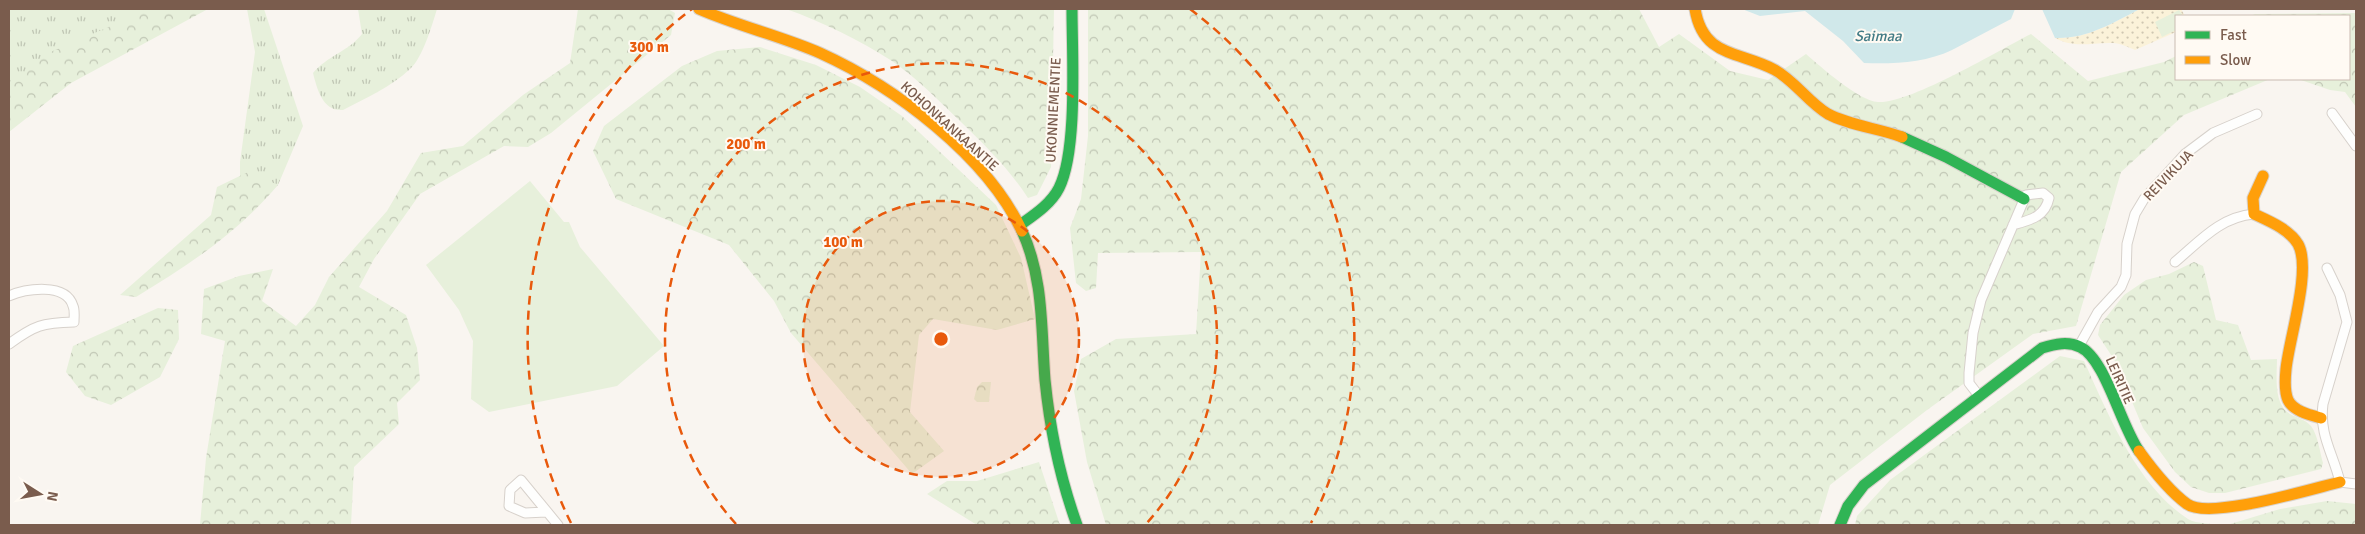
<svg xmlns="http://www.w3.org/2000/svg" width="2365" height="534" font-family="Signika,sans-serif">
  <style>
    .grass { fill: url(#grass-tufts) }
    .forest { fill: url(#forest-crowns) }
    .sand { fill: url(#sand-dots) }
    .garden { fill: #e7f0db }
    .water { fill: #d0e8ea }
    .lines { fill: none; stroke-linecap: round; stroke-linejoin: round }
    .street-casing { stroke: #d7d1cb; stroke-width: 11 }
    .fast-casing { stroke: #d9d2cb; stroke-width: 13 }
    .slow-casing { stroke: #d9d2cb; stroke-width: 13 }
    .street { stroke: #fefefd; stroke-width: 9 }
    .fast { stroke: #30b455; stroke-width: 11 }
    .slow { stroke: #ff9f0a; stroke-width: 11 }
    .ring { fill: none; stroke: #e8590c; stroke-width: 2.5; stroke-dasharray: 9 6 }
    .labels { text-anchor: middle; stroke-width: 4; stroke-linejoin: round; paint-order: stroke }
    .street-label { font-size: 14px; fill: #7a5c4d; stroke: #fffaf3 }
    .water-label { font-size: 15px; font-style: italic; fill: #437c86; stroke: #fffaf3 }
    .centre { fill: #e8590c; stroke: #fffaf3; stroke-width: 2.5 }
    .ring-label { font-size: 15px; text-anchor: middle; font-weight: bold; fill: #e8590c; stroke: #fffaf3; stroke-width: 4; stroke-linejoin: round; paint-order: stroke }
  </style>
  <defs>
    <pattern id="grass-tufts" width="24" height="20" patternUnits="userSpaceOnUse" patternTransform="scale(1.25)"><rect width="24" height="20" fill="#e7f0db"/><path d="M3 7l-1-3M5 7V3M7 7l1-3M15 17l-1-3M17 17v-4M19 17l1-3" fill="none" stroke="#c0c6b4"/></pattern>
    <pattern id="forest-crowns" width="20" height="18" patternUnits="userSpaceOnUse" patternTransform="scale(1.25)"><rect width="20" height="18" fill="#e7f0db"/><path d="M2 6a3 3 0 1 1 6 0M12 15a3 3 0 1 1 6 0" fill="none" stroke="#c0c6b4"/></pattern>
    <pattern id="sand-dots" width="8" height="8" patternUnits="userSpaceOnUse" patternTransform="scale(1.25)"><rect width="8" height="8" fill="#fbf2d9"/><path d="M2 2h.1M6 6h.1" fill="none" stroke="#d0c7b2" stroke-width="1.8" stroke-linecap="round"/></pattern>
  </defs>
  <rect width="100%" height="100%" fill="#f9f5f0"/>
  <path class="grass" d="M 9,9 L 153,9 L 9,121 Z
    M 247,9 L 264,9 L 303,126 L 278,185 L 240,179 L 240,162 L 255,52 Z
    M 358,9 L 437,9 C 432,25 423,57 410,69 C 391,87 366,98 343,110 C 323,112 317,89 313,73 C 327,56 349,51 362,34 Z"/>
  <path class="forest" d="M 150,9 L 208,9 L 71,83 L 9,132 L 9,85 L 46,54 Z
    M 578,9 L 668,9 L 675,13 L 671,35 L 551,133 L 528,147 L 504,146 L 420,194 L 374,259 L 359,287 L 406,315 L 417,348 L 420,380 L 397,403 L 399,424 L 354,467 L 351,525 L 200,525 L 206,458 L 225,341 L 201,334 L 204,289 L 239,276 L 273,269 L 262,301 L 296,326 L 315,305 L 329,277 L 387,211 L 421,153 L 463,146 L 523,95 L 570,63 Z
    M 786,9 L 1054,9 L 1051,167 L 1037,195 L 1028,198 C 1009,169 986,146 961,122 C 939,101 917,78 892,61 C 859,40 823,22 786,9 Z
    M 1088,9 L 1609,9 L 1610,11 L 1612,9 L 1639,9 L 1659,47 L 1679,34 L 1730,71 L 1768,80 L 1806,54 C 1821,67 1859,101 1878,102 C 1910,104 1999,50 2031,34 L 2088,81 L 2164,62 L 2176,56 L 2176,79 L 2270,79 L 2184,115 L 2121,172 L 2076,326 L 2033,334 L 1927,410 L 1830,485 L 1818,525 L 1106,525 L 1087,462 L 1074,391 L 1081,359 L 1116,339 L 1196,334 L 1201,252 L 1098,253 L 1096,288 L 1086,291 L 1076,283 L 1070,228 L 1081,199 L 1088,136 Z
    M 2356,13 L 2356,107 L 2345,92 L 2330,90 L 2298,79 L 2349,79 L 2349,16 L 2250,16 L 2255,14 Z
    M 760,47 L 816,65 L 860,87 L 902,116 L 996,205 L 1021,258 L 1035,319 L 997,330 L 933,319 L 919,335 L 910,412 L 944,451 L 912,474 L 791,333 L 774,301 L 729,245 L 616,199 L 593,151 L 604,126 L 682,66 L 717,51 Z
    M 248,172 L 278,185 C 236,234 190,264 136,297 L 120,295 L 211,215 L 217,187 Z
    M 2194,262 L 2203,266 L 2216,320 L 2238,325 L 2251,360 L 2277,359 C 2277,376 2273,404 2290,414 C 2297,418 2305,419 2311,426 C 2318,435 2320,453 2323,463 L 2321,469 L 2225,493 L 2209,493 L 2191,487 L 2175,472 L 2143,428 L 2115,361 L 2098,335 L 2100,325 L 2124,295 L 2146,280 L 2169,274 Z
    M 158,308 L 178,310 L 179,339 L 160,377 L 111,405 L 85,396 L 66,372 L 73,346 Z
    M 2060,356 L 2084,361 C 2108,414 2137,486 2188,519 C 2196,524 2215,524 2225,525 L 1855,525 L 1857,516 L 1890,480 Z
    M 982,382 L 991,382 L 989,402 L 977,402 L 974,399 L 977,387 Z
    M 1039,462 L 1060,525 L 977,525 L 927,494 L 947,481 L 977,481 Z
    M 2327,501 L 2356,504 L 2356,525 L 2227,525 L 2280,509 Z"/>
  <path class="sand" d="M 2140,9 L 2181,9 L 2185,16 L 2176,16 L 2176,32 L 2135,50 C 2128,47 2120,43 2113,43 C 2092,42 2075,49 2055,38 C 2088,39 2112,23 2140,9 Z"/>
  <path class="garden" d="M 2179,10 L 2183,16 L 2176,16 L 2176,30 L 2162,37 L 2155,22 Z
    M 530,181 L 564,222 L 569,222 L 580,247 L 664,346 L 617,386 L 489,412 L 471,399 L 473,341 L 459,310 L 426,265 Z"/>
  <path class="water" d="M 1742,9 L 2015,9 L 2011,19 C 1991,29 1972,40 1952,50 C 1925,63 1893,64 1864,63 L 1843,41 L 1805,11 L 1760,16 Z
    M 2042,9 L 2140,9 C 2112,23 2088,39 2055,38 Z"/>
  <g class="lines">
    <g class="street-casing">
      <path id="street" d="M 2332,113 L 2356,146
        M 2175,262 C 2200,241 2220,217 2254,214
        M 2327,268 L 2340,295 L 2347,322 L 2323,404 C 2319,435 2333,453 2340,482 L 2356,484
        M 9,296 C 25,289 66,282 73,306 C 75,310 74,317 74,322 C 42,323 35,325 9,344
        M 2079,346 L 2098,312 L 2121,287 L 2126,275 L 2127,244 L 2135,214 L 2144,199 L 2185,154 L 2213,133 L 2257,114
        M 1979,396 L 1969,383 L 1969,373 L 1973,333 L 1981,300 L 2026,195 L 2043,193 L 2049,198 C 2045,217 2030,220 2013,225
        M 546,512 L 525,513 L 509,506 L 510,490 L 521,480 L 558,525"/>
    </g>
    <g class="fast-casing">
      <path id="fast" d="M 1902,137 L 1946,157 L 2024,199
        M 1020,225 C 1034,215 1051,204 1059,188 C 1078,150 1072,54 1072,9
        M 1022,231 C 1044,279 1041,329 1045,380 C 1050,430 1060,478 1077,525
        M 1840,525 L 1848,506 L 1864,485 L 2042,348 C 2055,344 2068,341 2080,347 C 2105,358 2121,426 2139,451"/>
    </g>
    <g class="slow-casing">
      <path id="slow" d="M 699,9 C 738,26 781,36 820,53 C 895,87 986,155 1022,231
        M 1695,9 C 1703,58 1740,51 1775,70 C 1795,81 1808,102 1828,114 C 1851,126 1878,128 1902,137
        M 2263,176 L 2253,198 L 2254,214 C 2269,221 2289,229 2298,244 C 2312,269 2289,339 2286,369 C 2285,379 2284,391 2288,400 C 2293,411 2310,415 2321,418
        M 2139,451 C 2152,469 2169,491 2187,504 C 2209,520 2311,489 2340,482"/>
    </g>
    <use href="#street" class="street"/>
    <use href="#fast" class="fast"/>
    <use href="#slow" class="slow"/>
  </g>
  <circle cx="941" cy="339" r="138" fill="#e8590c" fill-opacity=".12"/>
  <g class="ring">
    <circle cx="941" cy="339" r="138"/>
    <path d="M736 524A276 276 0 1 1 1146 524"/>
    <path d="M571 523A413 413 0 0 1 692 9M1190 9A413 413 0 0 1 1311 523"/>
  </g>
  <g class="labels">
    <g class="street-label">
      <text transform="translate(1053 110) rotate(-87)" y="5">UKONNIEMENTIE</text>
      <text transform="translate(950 126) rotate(42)" y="5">KOHONKANKAANTIE</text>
      <text transform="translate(2168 175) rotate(-46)" y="5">REIVIKUJA</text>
      <text transform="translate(2120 380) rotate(66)" y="5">LEIRITIE</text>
    </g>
    <g class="water-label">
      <text x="1878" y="41">Saimaa</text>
    </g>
  </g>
  <circle cx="941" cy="339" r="8" class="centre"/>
  <g class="ring-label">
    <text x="649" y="52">300 m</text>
    <text x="746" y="149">200 m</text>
    <text x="843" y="247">100 m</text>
  </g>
  <rect width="2365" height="534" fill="none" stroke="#7a5c4d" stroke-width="20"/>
  <rect x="2175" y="15" width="175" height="65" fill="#fffaf3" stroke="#cabbb1"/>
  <rect x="2185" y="31" width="25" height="8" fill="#30b455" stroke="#cabbb1"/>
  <text x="2220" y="40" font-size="15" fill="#7a5c4d">Fast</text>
  <rect x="2185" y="56" width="25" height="8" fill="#ff9f0a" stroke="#cabbb1"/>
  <text x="2220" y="65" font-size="15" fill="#7a5c4d">Slow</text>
  <g transform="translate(40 494) rotate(101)" stroke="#fffaf3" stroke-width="4" paint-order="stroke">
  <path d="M0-4L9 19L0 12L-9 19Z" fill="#7a5c4d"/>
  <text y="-8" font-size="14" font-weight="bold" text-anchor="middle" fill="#7a5c4d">N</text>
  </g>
</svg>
